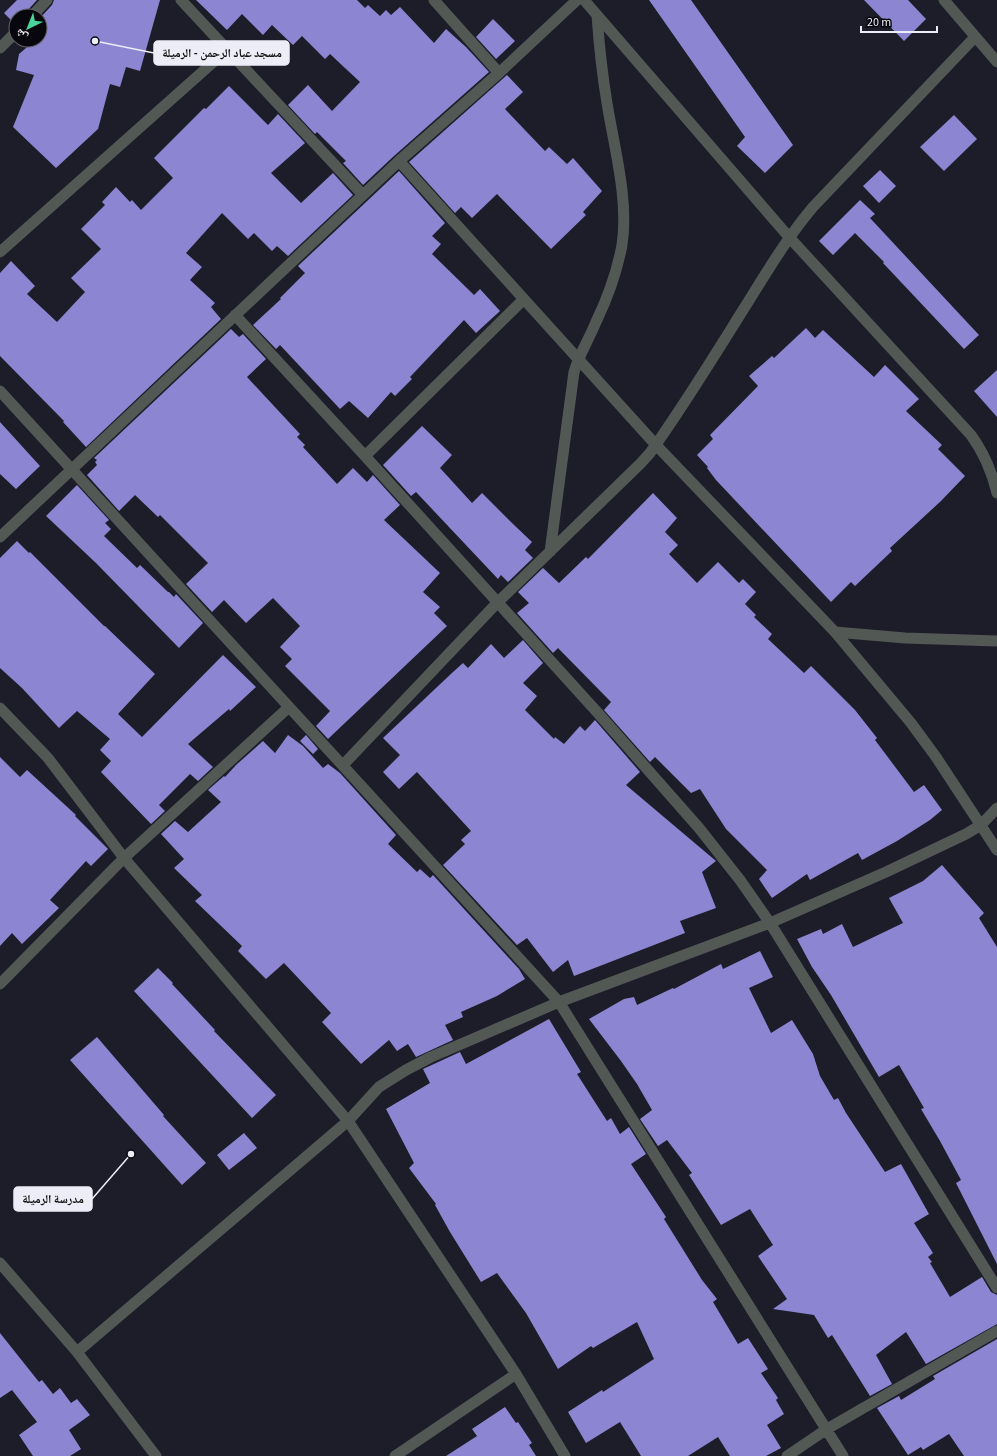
<svg xmlns="http://www.w3.org/2000/svg" width="997" height="1456" font-family="'Source Sans 3','Noto Naskh Arabic',sans-serif">
  <style>
    .building { fill: #8c85d1 }
    .lines { fill: none; stroke-linecap: round; stroke-linejoin: round }
    .minor { stroke: #525955; stroke-width: 11 }
    .leader { fill: none; stroke: #ededf7; stroke-width: 1.5 }
    .callout-dot { fill: #ededf7; stroke: #08070d; stroke-width: 1.5 }
    .callout { fill: #ededf7; stroke: #ededf7; stroke-width: 1.5 }
    .callout-label { font-size: 12px; text-anchor: middle; font-weight: bold; fill: #111 }
  </style>
  <rect width="100%" height="100%" fill="#1d1c29"/>
  <path class="building" d="M 17,0 L 37,0 L 27,11 L 25,16 L 16,16 L 16,25 L 4,13 Z
    M 54,0 L 160,0 L 140,71 L 126,67 L 120,87 L 110,84 L 98,129 L 56,168 L 13,127 L 34,75 L 16,70 L 19,54 L 33,42 L 30,40 L 40,40 L 40,18 L 52,5 Z
    M 196,0 L 357,0 L 365,8 L 368,5 L 380,16 L 386,10 L 391,15 L 400,7 L 434,43 L 446,29 L 466,47 L 489,72 L 394,156 L 363,185 L 343,163 L 346,161 L 317,132 L 315,134 L 288,105 L 308,85 L 332,111 L 360,82 L 330,54 L 325,59 L 302,36 L 293,45 L 272,25 L 263,35 L 242,14 L 227,30 Z
    M 649,0 L 691,0 L 793,145 L 765,173 L 737,146 L 745,137 Z
    M 864,0 L 908,0 L 926,19 L 904,41 Z
    M 493,19 L 515,41 L 496,59 L 476,37 Z
    M 507,75 L 523,92 L 505,109 L 545,151 L 549,147 L 567,164 L 573,158 L 602,191 L 583,212 L 586,215 L 551,249 L 497,194 L 472,218 L 461,207 L 455,213 L 409,162 Z
    M 229,86 L 268,125 L 278,114 L 305,143 L 271,173 L 301,203 L 333,173 L 353,195 L 288,256 L 277,246 L 272,251 L 254,233 L 248,239 L 222,213 L 186,253 L 202,267 L 190,280 L 215,303 L 211,307 L 221,319 L 86,447 L 63,422 L 64,421 L 0,356 L 0,273 L 11,261 L 35,286 L 27,294 L 57,322 L 85,292 L 71,278 L 101,249 L 81,229 L 105,205 L 102,202 L 116,187 L 130,202 L 132,200 L 141,210 L 173,178 L 154,158 L 204,108 L 206,109 Z
    M 954,115 L 977,139 L 944,171 L 920,147 Z
    M 880,170 L 896,186 L 879,203 L 863,186 Z
    M 399,171 L 445,223 L 432,236 L 441,244 L 432,254 L 474,295 L 480,289 L 500,311 L 476,333 L 464,320 L 410,377 L 412,379 L 395,396 L 391,392 L 368,418 L 349,401 L 340,409 L 280,345 L 276,349 L 253,325 L 281,299 L 280,298 L 305,273 L 298,266 Z
    M 860,200 L 875,214 L 870,218 L 979,335 L 964,349 L 883,263 L 884,262 L 855,233 L 833,255 L 819,241 Z
    M 806,328 L 815,338 L 823,330 L 874,377 L 885,365 L 919,399 L 906,411 L 942,445 L 938,449 L 965,476 L 941,501 L 890,548 L 892,551 L 855,586 L 851,582 L 831,602 L 716,480 L 707,468 L 708,467 L 697,455 L 713,439 L 710,435 L 758,386 L 749,376 L 772,356 L 774,358 Z
    M 231,329 L 239,337 L 243,334 L 266,359 L 247,377 L 300,434 L 297,437 L 305,445 L 303,447 L 337,484 L 353,468 L 367,482 L 373,475 L 400,505 L 384,520 L 440,573 L 423,592 L 440,607 L 434,613 L 447,626 L 328,739 L 316,726 L 330,711 L 285,666 L 292,659 L 280,647 L 300,626 L 273,598 L 246,623 L 224,600 L 212,612 L 186,584 L 208,563 L 160,515 L 158,517 L 135,495 L 119,511 L 87,475 L 97,465 L 95,462 L 97,460 L 94,458 Z
    M 997,370 L 997,417 L 974,391 Z
    M 0,422 L 40,466 L 16,489 L 0,474 Z
    M 422,426 L 452,455 L 440,468 L 472,503 L 482,493 L 512,523 L 532,542 L 525,550 L 533,558 L 508,582 L 501,575 L 498,579 L 416,492 L 411,496 L 383,465 Z
    M 77,485 L 109,520 L 105,523 L 111,529 L 104,536 L 137,568 L 140,565 L 168,592 L 169,592 L 174,597 L 176,594 L 203,623 L 179,648 L 96,563 L 46,516 Z
    M 653,493 L 677,518 L 665,532 L 678,545 L 669,554 L 697,583 L 718,562 L 739,583 L 743,579 L 756,592 L 745,604 L 756,615 L 754,617 L 772,634 L 768,639 L 804,673 L 811,666 L 855,710 L 877,738 L 875,740 L 914,792 L 924,785 L 942,810 L 930,820 L 897,841 L 862,860 L 858,853 L 810,880 L 807,874 L 772,898 L 759,879 L 767,870 L 726,829 L 700,789 L 691,793 L 655,757 L 650,762 L 604,710 L 611,702 L 558,648 L 553,653 L 517,613 L 529,603 L 518,592 L 543,568 L 559,583 L 586,557 L 588,559 Z
    M 17,541 L 29,553 L 30,552 L 104,626 L 105,626 L 155,674 L 118,714 L 142,737 L 223,655 L 256,687 L 230,711 L 229,709 L 188,744 L 213,767 L 198,781 L 190,774 L 159,805 L 165,811 L 151,824 L 101,772 L 111,761 L 100,750 L 110,739 L 77,711 L 59,728 L 22,688 L 0,668 L 0,558 Z
    M 523,640 L 543,663 L 523,683 L 537,696 L 525,710 L 554,739 L 555,737 L 564,744 L 580,726 L 585,731 L 595,720 L 640,772 L 626,785 L 716,861 L 702,872 L 716,908 L 680,921 L 685,933 L 574,976 L 568,960 L 553,972 L 527,938 L 517,945 L 443,865 L 465,844 L 461,840 L 471,831 L 417,772 L 399,789 L 383,772 L 400,755 L 383,738 L 453,672 L 463,663 L 468,668 L 491,644 L 504,658 Z
    M 288,735 L 303,746 L 323,768 L 328,764 L 340,773 L 396,835 L 388,844 L 417,872 L 420,869 L 430,878 L 433,875 L 519,969 L 525,979 L 497,996 L 461,1012 L 463,1017 L 445,1025 L 453,1040 L 416,1057 L 408,1044 L 397,1051 L 389,1040 L 361,1064 L 322,1022 L 331,1013 L 284,963 L 266,979 L 238,951 L 242,946 L 195,901 L 202,895 L 174,868 L 184,859 L 161,834 L 175,821 L 188,832 L 221,802 L 208,790 L 224,776 L 225,777 L 236,765 L 263,741 L 275,753 Z
    M 306,735 L 318,749 L 313,754 L 300,741 Z
    M 0,757 L 20,777 L 27,770 L 76,815 L 75,816 L 108,849 L 91,866 L 86,861 L 50,900 L 59,908 L 22,944 L 12,933 L 0,946 Z
    M 942,865 L 984,913 L 979,918 L 997,947 L 997,1264 L 956,1183 L 961,1180 L 940,1141 L 921,1109 L 924,1108 L 899,1065 L 879,1077 L 831,995 L 812,967 L 797,939 L 821,929 L 823,934 L 842,924 L 853,947 L 903,923 L 889,898 L 923,881 Z
    M 760,951 L 773,977 L 749,988 L 771,1033 L 792,1020 L 813,1054 L 820,1076 L 834,1100 L 838,1098 L 846,1113 L 885,1172 L 901,1164 L 929,1214 L 914,1223 L 933,1253 L 928,1257 L 932,1262 L 930,1263 L 950,1297 L 982,1277 L 991,1292 L 997,1295 L 997,1324 L 926,1364 L 906,1332 L 876,1355 L 892,1384 L 870,1396 L 832,1335 L 828,1338 L 814,1315 L 773,1309 L 787,1299 L 758,1256 L 773,1245 L 750,1209 L 721,1225 L 689,1175 L 692,1173 L 667,1140 L 658,1146 L 640,1119 L 652,1110 L 637,1084 L 621,1061 L 589,1019 L 624,999 L 634,997 L 637,1005 L 673,988 L 674,989 L 721,964 L 723,969 Z
    M 158,968 L 173,983 L 172,984 L 215,1030 L 214,1031 L 276,1095 L 252,1118 L 134,991 Z
    M 549,1019 L 581,1072 L 577,1074 L 607,1121 L 611,1118 L 620,1134 L 629,1127 L 646,1154 L 631,1164 L 666,1217 L 664,1219 L 702,1280 L 717,1299 L 713,1302 L 738,1344 L 748,1338 L 768,1369 L 761,1373 L 778,1398 L 776,1400 L 784,1414 L 767,1425 L 781,1448 L 766,1456 L 730,1456 L 718,1437 L 688,1456 L 641,1456 L 620,1422 L 586,1443 L 568,1412 L 602,1390 L 603,1392 L 654,1359 L 637,1322 L 593,1348 L 591,1346 L 558,1369 L 526,1313 L 497,1273 L 481,1282 L 450,1232 L 435,1205 L 436,1204 L 409,1168 L 414,1163 L 386,1109 L 430,1083 L 423,1069 L 460,1052 L 466,1064 Z
    M 97,1037 L 164,1115 L 163,1116 L 206,1163 L 182,1185 L 70,1060 Z
    M 244,1133 L 257,1148 L 229,1170 L 217,1155 Z
    M 0,1333 L 39,1382 L 42,1380 L 53,1394 L 60,1388 L 71,1403 L 77,1399 L 90,1415 L 69,1430 L 81,1449 L 70,1456 L 33,1456 L 19,1435 L 37,1422 L 12,1390 L 0,1398 Z
    M 997,1339 L 997,1456 L 964,1456 L 949,1434 L 923,1450 L 921,1447 L 908,1455 L 877,1408 L 899,1396 L 901,1400 L 935,1379 L 933,1376 Z
    M 505,1407 L 516,1423 L 518,1422 L 532,1443 L 529,1445 L 536,1456 L 446,1456 L 477,1436 L 472,1429 Z"/>
  <g class="lines">
    <path class="minor" d="M 181,0 L 363,195
      M 434,0 L 499,73
      M 584,0 L 789,237 L 971,435 C 984,453 992,472 997,493
      M 944,0 L 997,62
      M 32,16 L 47,0
      M 0,48 L 16,32
      M 399,161 L 656,445 L 835,632 L 911,723 L 936,757 L 997,850
      M 0,252 L 228,49
      M 235,315 L 365,456 L 597,712 L 699,828 L 740,880 L 770,923 L 997,1288
      M 0,391 L 559,1002 L 843,1456
      M 365,456 L 524,299
      M 0,537 L 399,161 L 499,73 L 577,0
      M 550,552 L 574,372 C 579,355 589,339 596,322 C 608,297 617,272 622,245 C 629,200 614,147 607,103 C 602,73 599,44 597,15
      M 835,632 L 905,638 L 997,641
      M 0,708 L 48,758 L 124,858 L 348,1121 L 516,1374 L 565,1456
      M 343,765 L 497,603 L 641,463 L 650,453 C 683,407 713,358 743,310 C 765,275 786,239 813,207 L 975,37
      M 0,984 L 124,858 L 289,707
      M 0,1263 L 77,1352 L 156,1456
      M 77,1352 L 348,1121 L 379,1087 L 406,1070 L 431,1057 L 559,1002 L 770,923 L 886,872 L 966,834 L 981,825 L 997,808
      M 395,1456 L 516,1374
      M 787,1456 L 827,1429 L 997,1331"/>
  </g>
  <path class="leader" d="M95 41L154 53M131 1154L92 1199"/>
  <g class="callout-dot">
    <circle cx="95" cy="41" r="4"/>
    <circle cx="131" cy="1154" r="4"/>
  </g>
  <g class="callout">
    <rect x="154" y="41" width="135" height="24" rx="4"/>
    <rect x="14" y="1187" width="78" height="24" rx="4"/>
  </g>
  <g class="callout-label">
    <text x="222" y="57">مسجد عباد الرحمن - الرميلة</text>
    <text x="53" y="1203">مدرسة الرميلة</text>
  </g>
  <g transform="translate(28 28) rotate(223)"><circle r="19" fill="#08070d" stroke="#64636b"/>
  <path d="M0-3L7 15L0 10L-7 15Z" fill="#49d49d"/>
  <text y="-6" font-size="11" font-weight="bold" text-anchor="middle" fill="#ededf7">ش</text>
  </g>
  <path d="M861 26v6h76v-6" fill="none" stroke="#ededf7" stroke-width="2"/>
  <text x="867" y="26" font-size="12" fill="#ededf7" stroke="#08070d" stroke-width="3" paint-order="stroke">20 m</text>
</svg>
